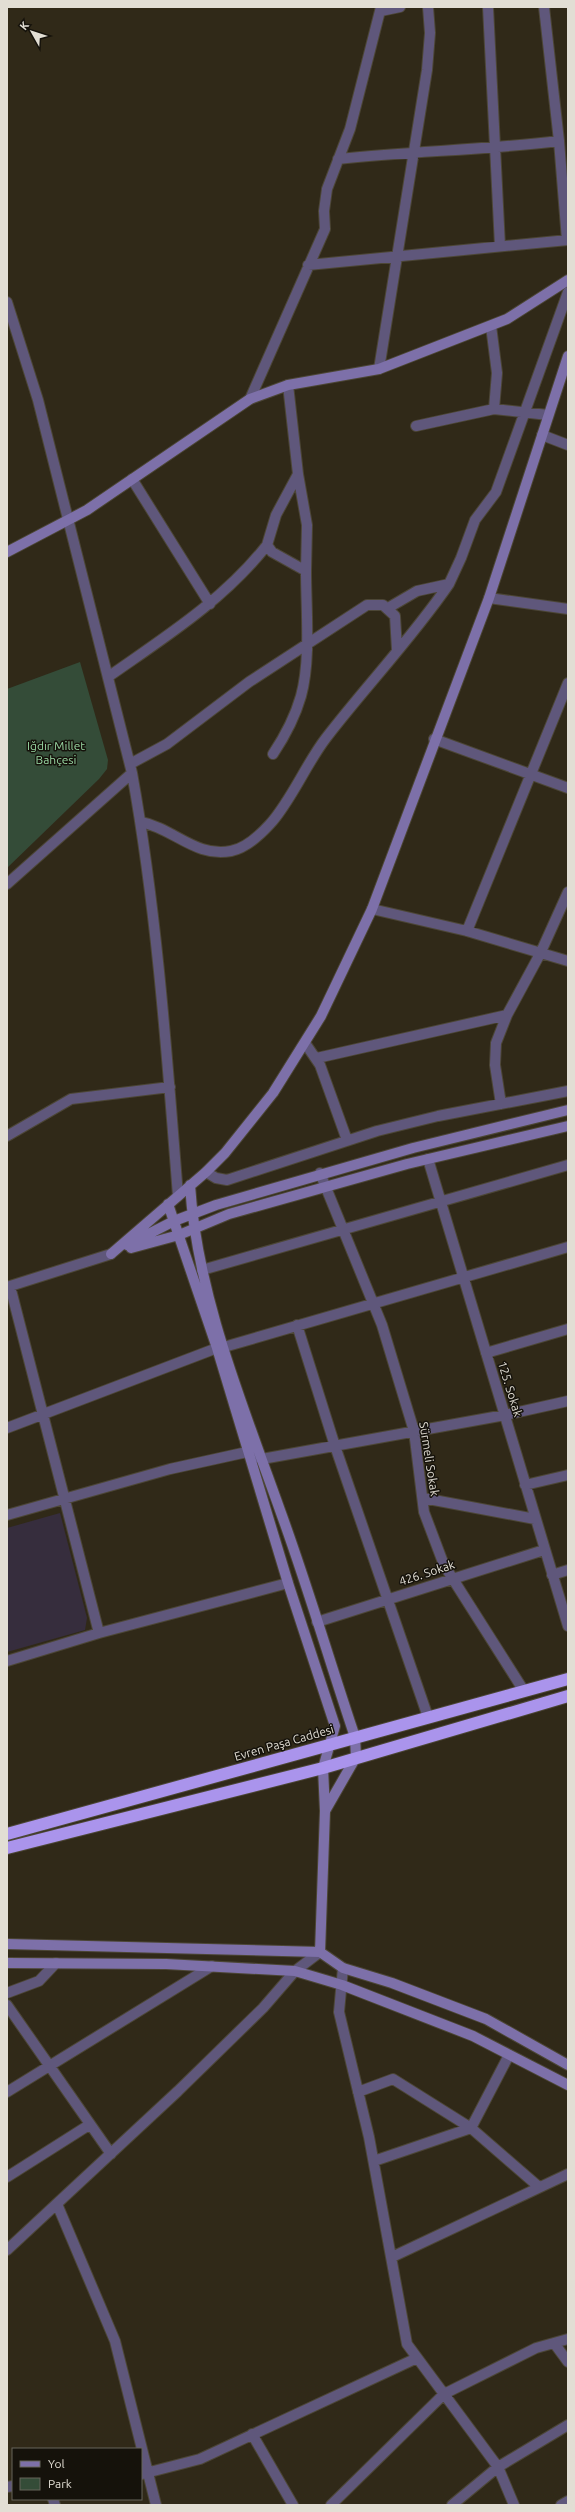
<svg xmlns="http://www.w3.org/2000/svg" width="575" height="2512" font-family="Ubuntu,sans-serif">
  <style>
    .education { fill: #362d3d }
    .green { fill: #344c38 }
    .lines { fill: none; stroke-linecap: round; stroke-linejoin: round }
    .street-casing { stroke: #4c4636; stroke-width: 12 }
    .secondary-casing { stroke: #4c4636; stroke-width: 12 }
    .highway-casing { stroke: #4c4636; stroke-width: 14 }
    .street { stroke: #5f577b; stroke-width: 10 }
    .secondary { stroke: #7d70a9; stroke-width: 10 }
    .highway { stroke: #aa94ec; stroke-width: 12 }
    .labels { text-anchor: middle; stroke-width: 3; stroke-linejoin: round; paint-order: stroke }
    .park-label { font-size: 12px; fill: #98d6a2; stroke: #15120b }
    .street-label { font-size: 12px; fill: #e2ded4; stroke: #15120b }
  </style>
  <rect width="100%" height="100%" fill="#302918"/>
  <path class="education" d="M 60,1513 L 87,1618 L 85,1630 L 7,1652 L 7,1528 Z"/>
  <path class="green" d="M 80,662 L 108,760 L 107,769 L 99,779 L 7,868 L 7,689 Z"/>
  <g class="lines">
    <g class="street-casing">
      <path id="street" d="M 488,7 L 500,246
        M 544,7 L 559,141 L 567,240
        M 381,11 L 400,7
        M 338,159 C 412,151 486,150 559,141
        M 308,265 L 568,240
        M 7,302 L 38,400 L 132,773 C 157,912 167,1055 178,1196
        M 491,326 L 497,373 L 494,409
        M 379,369 L 427,70 L 430,33 L 428,7
        M 250,399 L 325,229 L 324,211 L 327,189 L 350,129 L 381,7
        M 416,426 L 494,409 L 548,415
        M 542,435 L 568,445
        M 298,474 L 307,525 L 306,571
        M 132,479 L 210,604
        M 489,598 L 568,609
        M 388,608 L 417,591 L 449,584
        M 108,677 C 165,637 224,600 267,545
        M 434,739 L 568,788
        M 273,754 C 285,736 295,717 301,696 C 311,660 306,609 306,571 L 272,552 L 267,545 L 276,515 L 298,474 L 288,385
        M 130,764 L 167,744 L 249,682 L 367,605 L 383,605 L 395,616 L 397,650
        M 141,822 C 173,828 196,858 231,851 C 246,848 260,835 270,824 C 291,801 306,764 326,738 C 366,686 412,638 449,584 L 461,558 L 475,520 L 496,492 L 568,292
        M 7,884 L 132,773
        M 372,909 L 467,931 L 568,961
        M 467,931 L 568,683
        M 305,1043 L 320,1065 L 347,1140
        M 317,1058 L 507,1015
        M 501,1104 L 495,1065 L 496,1043 L 507,1015 L 540,954 L 568,892
        M 7,1136 L 71,1099 L 170,1087
        M 428,1159 L 568,1626
        M 206,1172 L 216,1178 L 227,1180 L 377,1131 L 438,1116 L 568,1091
        M 320,1173 L 382,1325 L 414,1431 L 424,1512 L 444,1565 L 524,1691
        M 202,1270 L 568,1165
        M 10,1286 L 99,1633
        M 7,1287 L 111,1254
        M 297,1325 L 335,1446 L 428,1717
        M 224,1347 L 568,1247
        M 486,1353 L 568,1329
        M 7,1428 L 217,1348
        M 525,1485 L 568,1475
        M 423,1498 L 535,1519
        M 7,1515 L 170,1469 L 247,1452 L 262,1459 L 505,1415 L 568,1401
        M 552,1575 L 568,1570
        M 317,1622 L 544,1550
        M 7,1661 L 99,1633 L 288,1583
        M 343,1968 L 339,2012 L 369,2137 L 407,2344 L 498,2467 L 514,2505
        M 7,1993 L 39,1981 L 56,1963
        M 7,2005 L 111,2154
        M 7,2092 L 212,1966
        M 358,2092 L 393,2079 L 471,2128 L 539,2187
        M 374,2161 L 471,2128 L 509,2055
        M 7,2177 L 89,2125
        M 57,2204 L 115,2341 L 156,2505
        M 7,2250 L 178,2091 L 263,2008 L 295,1971 L 320,1952
        M 392,2257 L 568,2174
        M 554,2343 L 568,2362
        M 252,2434 L 293,2505
        M 142,2474 L 200,2459 L 417,2358
        M 7,2487 L 13,2486
        M 53,2499 L 55,2505
        M 331,2505 L 444,2394 L 536,2348 L 568,2339
        M 452,2505 L 498,2467 L 568,2425
        M 561,2505 L 568,2501"/>
    </g>
    <g class="secondary-casing">
      <path id="secondary" d="M 7,552 L 87,510 L 250,399 L 288,385 L 379,369 L 507,319 L 568,280
        M 190,1185 C 197,1297 244,1408 281,1513 C 308,1587 330,1663 355,1737 L 356,1757 L 325,1811
        M 168,1204 L 217,1348 L 288,1583 L 335,1726 L 323,1768 L 325,1811 L 320,1952
        M 127,1245 L 174,1221 L 216,1205 L 413,1148 L 568,1110
        M 131,1248 L 179,1235 L 229,1214 L 407,1164 L 568,1126
        M 111,1254 L 206,1172 L 225,1153 L 273,1093 L 321,1016 L 372,909 L 489,598 L 568,356
        M 7,1944 L 320,1952 L 343,1968 L 392,1983 L 486,2019 L 568,2065
        M 7,1963 L 166,1964 L 295,1971 L 342,1985 L 473,2036 L 568,2085"/>
    </g>
    <g class="highway-casing">
      <path id="highway" d="M 7,1834 L 568,1679
        M 7,1848 L 323,1768 L 568,1696"/>
    </g>
    <use href="#street" class="street"/>
    <use href="#secondary" class="secondary"/>
    <use href="#highway" class="highway"/>
  </g>
  <g class="labels">
    <g class="park-label">
      <text x="56" y="750">Iğdır Millet<tspan x="56" dy="14">Bahçesi</tspan></text>
    </g>
    <g class="street-label">
      <text transform="translate(510 1389) rotate(73)" y="4">125. Sokak</text>
      <text transform="translate(429 1459) rotate(81)" y="4">Sürmeli Sokak</text>
      <text transform="translate(427 1573) rotate(-18)" y="4">426. Sokak</text>
      <text transform="translate(284 1743) rotate(-16)" y="4">Evren Paşa Caddesi</text>
    </g>
  </g>
  <rect width="575" height="2512" fill="none" stroke="#e2ded4" stroke-width="16"/>
  <rect x="12" y="2448" width="130" height="52" fill="#15120b" stroke="#67645b"/>
  <rect x="20" y="2461" width="20" height="6" fill="#7d70a9" stroke="#67645b"/>
  <text x="48" y="2468" font-size="12" fill="#e2ded4">Yol</text>
  <rect x="20" y="2478" width="20" height="12" fill="#344c38" stroke="#67645b"/>
  <text x="48" y="2488" font-size="12" fill="#e2ded4">Park</text>
  <g transform="translate(32 32) rotate(309)" stroke="#15120b" stroke-width="3" paint-order="stroke">
  <path d="M0-3L7 15L0 10L-7 15Z" fill="#e2ded4"/>
  <text y="-6" font-size="11" font-weight="bold" text-anchor="middle" fill="#e2ded4">K</text>
  </g>
</svg>
